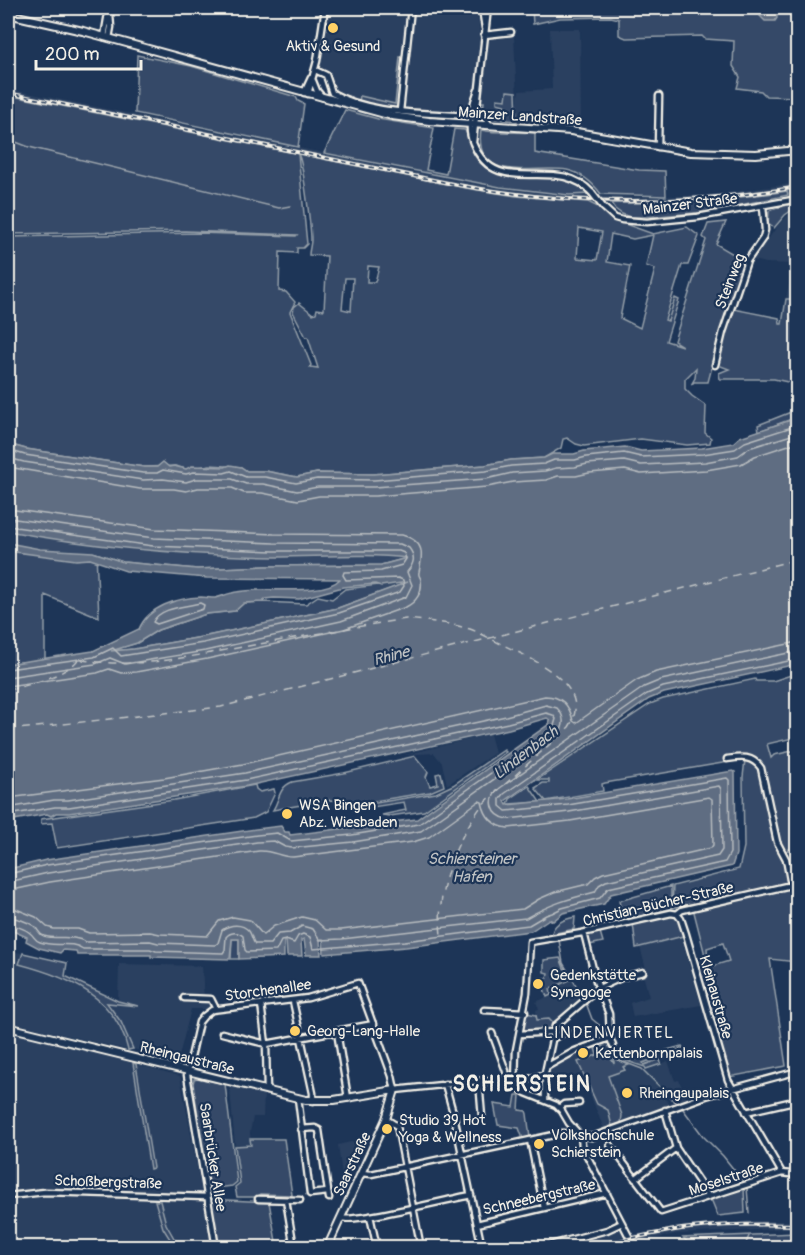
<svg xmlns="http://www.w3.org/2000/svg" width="805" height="1255" font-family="Pangolin,sans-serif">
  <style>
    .built { fill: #2a4060; fill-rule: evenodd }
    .green { fill: #354a67; stroke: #949ea8; stroke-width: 1.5; fill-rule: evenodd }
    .water { fill: #5e6d82; stroke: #9aa2ab; stroke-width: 1.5; fill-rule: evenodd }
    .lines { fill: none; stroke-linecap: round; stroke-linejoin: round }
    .shore { stroke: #b8bcbf; stroke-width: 1.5 }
    .stream { stroke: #9aa2ab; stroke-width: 1.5 }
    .ferry { stroke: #c0c3c4; stroke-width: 1.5; stroke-dasharray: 8 6; stroke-linecap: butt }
    .minor-casing { stroke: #f4f1e8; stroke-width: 9 }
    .major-casing { stroke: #f4f1e8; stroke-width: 10 }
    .minor { stroke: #1d3557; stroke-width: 4.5 }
    .major { stroke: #1d3557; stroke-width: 6 }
    .rail-casing { stroke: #f4f1e8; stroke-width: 4 }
    .rail { stroke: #1d3557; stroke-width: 1.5; stroke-dasharray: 4.5; stroke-linecap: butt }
    .minor-bridge-casing { stroke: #f4f1e8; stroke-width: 9; stroke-linecap: butt }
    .minor-bridge { stroke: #1d3557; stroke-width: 4.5 }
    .poi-dot { fill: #ffd166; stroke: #1d3557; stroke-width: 2 }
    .labels { text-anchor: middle; stroke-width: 4.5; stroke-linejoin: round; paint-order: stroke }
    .poi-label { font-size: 15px; fill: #f4f1e8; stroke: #1d3557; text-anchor: start }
    .street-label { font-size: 15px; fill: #f4f1e8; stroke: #1d3557 }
    .water-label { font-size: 16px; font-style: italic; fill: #c0c3c4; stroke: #1d3557 }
    .neighbourhood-label { font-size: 16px; letter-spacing: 1.5px; fill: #f4f1e8; stroke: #1d3557 }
    .district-label { font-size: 21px; font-weight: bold; letter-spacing: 1.5px; fill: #f4f1e8; stroke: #1d3557 }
  </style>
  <rect width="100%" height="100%" fill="#1d3557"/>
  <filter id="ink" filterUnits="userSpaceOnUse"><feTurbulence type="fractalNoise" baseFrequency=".0167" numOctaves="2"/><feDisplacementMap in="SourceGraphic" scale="12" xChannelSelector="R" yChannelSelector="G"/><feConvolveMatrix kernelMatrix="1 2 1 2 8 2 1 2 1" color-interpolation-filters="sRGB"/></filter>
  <g filter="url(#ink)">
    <path class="built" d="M 327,8 L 478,8 L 480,39 L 514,36 L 517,102 L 519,91 L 552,89 L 550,29 L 580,29 L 581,128 L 520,123 L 520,121 L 393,109 L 337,93 L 333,89 L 328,72 L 321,70 L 319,66 Z
      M 8,89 L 403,169 L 500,187 L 633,197 L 712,195 L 797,183 L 797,189 L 734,199 L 677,203 L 596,203 L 516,196 L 443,183 L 8,95 Z
      M 797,207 L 797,299 L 786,299 L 793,264 L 766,263 L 753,260 L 779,224 Z
      M 490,734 L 495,753 L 447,785 L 442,763 L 434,753 L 404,755 Z
      M 681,937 L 701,1005 L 633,1017 L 630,1003 L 649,997 L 643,974 L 647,973 L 640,947 Z
      M 15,952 L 23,953 L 20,964 L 80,986 L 107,1006 L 121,1027 L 128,1050 L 10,1022 L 14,993 L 8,991 L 8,961 L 11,961 Z
      M 560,958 L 564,968 L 582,997 L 575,1002 L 576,1006 L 560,1019 L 551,1023 L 537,1020 L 536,1010 L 539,1009 L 536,1002 L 547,997 L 540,978 L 547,978 L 548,973 L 544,972 L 544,960 Z
      M 119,964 L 202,966 L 204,1000 L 209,1001 L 211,1006 L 208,1009 L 191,1009 L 178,1060 L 133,1049 L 127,1033 L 106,1002 L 132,1005 L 118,1001 Z
      M 19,1034 L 133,1063 L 150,1169 L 153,1168 L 136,1064 L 180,1076 L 212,1247 L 8,1247 L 8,1037 ZM 53,1188 L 118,1191 L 118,1198 L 65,1196 L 21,1199 L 20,1191 Z
      M 608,1042 L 615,1061 L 636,1067 L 643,1072 L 668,1061 L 675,1081 L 679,1080 L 686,1098 L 676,1102 L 661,1085 L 657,1087 L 670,1105 L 604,1129 L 582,1074 L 565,1079 L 547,1081 L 548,1071 L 552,1066 L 574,1053 Z
      M 232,1085 L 264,1093 L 263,1117 L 253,1117 L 250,1132 L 251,1145 L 235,1146 L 230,1090 Z
      M 355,1141 L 358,1166 L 355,1172 L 342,1175 L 338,1145 Z
      M 749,1221 L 797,1221 L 797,1228 L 675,1234 L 620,1247 L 544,1248 L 619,1226 L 626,1235 Z"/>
    <path class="green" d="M 532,8 L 797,8 L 797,97 L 766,96 L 761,91 L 737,88 L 740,77 L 733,66 L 734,41 L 705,39 L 702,36 L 626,38 L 619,35 L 619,19 L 611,17 L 560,18 L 533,24 Z
      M 137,55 L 191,66 L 296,97 L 298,101 L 304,104 L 298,147 L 135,113 Z
      M 400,57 L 404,58 L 398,106 L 396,109 L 359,101 L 360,96 L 395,104 Z
      M 507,91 L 516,92 L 517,121 C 502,119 481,122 481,102 L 484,102 L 483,110 L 491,116 L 491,114 L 504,115 L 505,105 L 497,103 L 497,99 L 506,100 Z
      M 8,95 L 466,188 L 516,196 L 588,202 L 600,208 L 614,220 L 653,234 L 687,227 L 699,236 L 688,265 L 682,265 L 665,320 L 668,321 L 675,298 L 679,300 L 666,341 L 682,346 L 674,341 L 706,240 L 703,237 L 708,224 L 726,222 L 716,244 L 735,255 L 731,270 L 741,271 L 737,284 L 733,309 L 779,318 L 780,324 L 782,324 L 786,299 L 797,299 L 797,384 L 774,379 L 720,379 L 719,373 L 729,369 L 713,363 L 708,382 L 694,382 L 691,385 L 695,378 L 696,368 L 685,379 L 685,389 L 692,396 L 706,406 L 705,433 L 711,438 L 710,443 L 687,445 L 641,439 L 584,446 L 576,444 L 567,438 L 563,439 L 561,448 L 544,458 L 511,460 L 485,465 L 373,474 L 317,473 L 297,477 L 265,471 L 247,471 L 241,467 L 210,465 L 186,469 L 175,466 L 144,467 L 26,449 L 8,444 L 8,237 L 198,233 L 296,236 L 297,235 L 185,231 L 8,234 ZM 298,154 C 303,160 311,229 311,240 C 311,245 309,250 309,255 L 327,256 L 324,310 L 317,309 L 316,313 L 313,314 L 299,303 L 294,307 L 293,312 L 306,337 L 308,337 L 318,368 L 310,367 L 311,365 L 290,312 L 295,302 L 286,292 L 279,291 L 280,252 L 297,253 L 297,248 L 303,248 L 307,244 ZM 579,228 L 602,232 L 597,260 L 577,258 ZM 611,234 L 633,239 L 653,235 L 646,266 L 655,269 L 640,328 L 620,318 L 630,266 L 607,262 ZM 368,266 L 379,267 L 375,282 L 367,282 ZM 345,278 L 353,278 L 351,311 L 342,309 Z
      M 345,110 L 378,119 L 434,128 L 426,170 L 446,174 L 454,129 L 465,130 C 469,139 470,148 475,156 C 499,196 558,159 589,194 L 569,195 L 500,187 L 324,153 Z
      M 481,130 C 499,134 517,131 535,133 L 535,153 L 639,170 L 665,171 L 666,196 L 601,194 C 592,182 582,173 567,170 C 537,164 473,186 481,130 Z
      M 787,191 L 788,195 L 707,212 L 646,217 L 630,217 L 622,214 L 615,209 L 611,203 C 670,204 729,200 787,191 Z
      M 794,203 L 795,208 L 785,215 L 774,228 L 768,224 L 769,211 L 771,210 Z
      M 797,405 L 797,417 L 759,431 L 758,425 L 791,412 Z
      M 8,488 L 410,557 L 381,565 L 266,566 L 197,569 L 123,562 L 96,553 L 99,617 L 45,595 L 45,659 L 8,664 Z
      M 412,581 L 338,608 L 202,637 L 134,649 L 110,651 L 137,643 L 158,630 L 206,614 L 235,611 L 244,603 L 263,602 L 306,604 L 318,596 L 332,599 L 345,589 Z
      M 797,673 L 797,737 L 767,744 L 771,758 L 774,755 L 797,750 L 797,860 L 789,849 L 785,852 L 778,840 L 762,767 L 744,757 L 740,760 L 605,783 L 602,784 L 603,791 L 546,801 L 535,788 L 543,783 L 549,783 L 549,780 L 537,780 L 650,704 L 663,699 L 755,679 L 756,681 L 773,681 Z
      M 504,750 L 506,752 L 424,811 L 390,816 L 382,815 L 406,810 L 404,802 L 353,810 L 352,807 L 436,793 L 453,785 Z
      M 415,756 L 428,772 L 426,777 L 430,786 L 438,784 L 436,774 L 441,773 L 444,786 L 430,792 L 362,803 L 329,800 L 273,810 C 280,799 278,788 292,782 L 344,773 Z
      M 745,760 L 754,763 L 760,769 L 777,846 L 784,860 L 787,884 L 672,908 L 673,886 L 739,869 L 744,847 L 743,777 Z
      M 255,785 L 256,789 L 260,792 L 274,789 L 275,793 L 266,812 L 254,818 L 57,848 L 52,823 L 41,824 L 41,819 L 174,800 Z
      M 529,786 L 540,802 L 508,804 L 510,799 Z
      M 671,886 L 671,909 L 623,920 L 619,901 Z
      M 789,888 L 797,931 L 797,962 L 770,959 L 786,1066 L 729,1077 L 698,969 L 706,959 L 694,912 L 695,909 ZM 723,943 L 729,961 L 713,966 L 708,961 L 707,948 Z
      M 673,915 L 679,919 L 684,934 L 683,936 L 636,948 L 633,923 Z
      M 575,917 L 574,929 L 552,934 C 553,923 565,919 575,917 Z
      M 600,932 L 603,942 L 589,945 L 586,935 Z
      M 232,939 L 239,939 L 239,959 L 231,959 Z
      M 23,953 L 67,963 L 65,976 L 118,1001 L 138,1006 L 107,1003 L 121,1022 L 133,1049 L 128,1050 C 116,996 68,977 19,964 Z
      M 560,958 L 564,968 L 572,979 L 550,989 L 551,995 L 547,997 L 540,978 L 547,978 L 548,973 L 544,972 L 544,960 Z
      M 526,1013 L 536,1015 L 537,1020 L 549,1019 L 562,1033 L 556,1036 L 554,1032 L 523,1032 Z
      M 682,1046 L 683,1048 L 643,1063 L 644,1065 L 660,1059 L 661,1064 L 646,1069 L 645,1067 L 627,1061 Z
      M 599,1047 L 605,1047 L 614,1064 L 614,1058 L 629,1065 L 623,1067 L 625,1070 L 608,1076 L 622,1115 L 621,1123 L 612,1126 L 608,1110 L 597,1104 L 578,1062 L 597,1055 L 595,1048 Z
      M 133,1063 L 136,1064 L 153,1168 L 150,1169 Z
      M 197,1078 L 225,1084 L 237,1182 L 232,1186 L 210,1189 L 193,1084 L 194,1079 Z
      M 516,1095 L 520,1095 L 519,1110 L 526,1111 L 527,1114 L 530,1138 L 523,1139 L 519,1128 L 498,1125 L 494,1104 L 514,1107 Z
      M 250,1139 L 284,1139 L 292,1195 L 260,1194 L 260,1197 L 237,1197 L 235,1187 L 240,1183 L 235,1146 L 251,1145 Z
      M 744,1188 L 745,1213 L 718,1216 L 711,1199 Z
      M 208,1199 L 269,1202 L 277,1247 L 218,1247 Z
      M 155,1201 L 160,1201 L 166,1224 L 179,1247 L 175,1247 L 163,1228 Z
      M 797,1233 L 797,1248 L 693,1247 L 683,1238 Z"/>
    <path class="water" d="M 760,8 L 776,8 L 777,18 L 775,21 L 765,21 L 760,16 Z
      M 797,418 L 797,664 L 664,693 L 649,699 L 505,801 L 507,805 L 567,799 L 733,771 L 735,772 L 736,854 L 732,866 L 611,894 L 604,904 L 563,913 L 553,921 L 549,919 L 531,931 L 406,947 L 324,954 L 323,939 L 320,939 L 321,955 L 306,955 L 304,939 L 301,940 L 302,956 L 287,956 L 286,940 L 284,941 L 284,957 L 239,959 L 239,939 L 232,939 L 230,959 L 151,957 L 151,955 L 77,955 L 76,951 L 63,950 L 60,953 L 39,948 L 26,941 L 27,937 L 8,929 L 8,869 L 46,860 L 256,829 L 281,826 L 285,832 L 289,832 L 290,835 L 347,828 L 351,829 L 352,827 L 417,819 L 549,724 L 550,720 L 547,718 L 509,729 L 247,786 L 69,813 L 56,813 L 51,816 L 47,814 L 8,821 L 8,664 L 93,651 L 139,629 C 149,606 177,598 201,597 C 205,597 210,598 215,598 C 221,597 226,594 232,593 C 240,591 248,591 255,590 C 277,588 325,595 340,579 L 207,578 L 126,571 L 90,559 L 76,560 L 8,551 L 8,543 L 40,549 L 93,552 L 123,562 L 197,569 L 266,566 L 381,565 L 407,558 C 367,553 317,557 275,557 C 185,555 96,548 8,531 L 8,444 L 26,449 L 144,467 L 157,467 L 163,462 L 169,467 L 174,466 L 186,469 L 192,466 L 225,467 L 230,465 L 241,467 L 247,471 L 265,471 L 297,477 L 317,473 L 373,474 L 485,465 L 511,460 L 544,458 L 552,454 L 574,454 L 584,451 L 625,447 L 641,451 L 702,448 L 733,443 L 740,437 ZM 408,582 L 338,608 L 202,637 L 134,649 L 111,651 L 137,643 L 158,630 L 206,614 L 235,611 L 244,603 L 263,602 L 265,599 L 274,598 L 299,599 L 343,587 L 375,584 L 381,586 Z"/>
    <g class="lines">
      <path class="shore" d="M 8,450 L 25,455 L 143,473 L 157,473 L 163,470 L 186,474 L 194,472 L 224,473 L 231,471 L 246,477 L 265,477 L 296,483 L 317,479 L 374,480 L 486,471 L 511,466 L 544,464 L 554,460 L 575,460 L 586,457 L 624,453 L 641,457 L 703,454 L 735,449 L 745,442 L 798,425
        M 8,458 L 24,462 L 143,480 L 163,479 L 186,482 L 196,479 L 232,479 L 246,484 L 263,484 L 297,491 L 318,487 L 374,487 L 486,479 L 512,473 L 545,471 L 556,468 L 575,467 L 587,464 L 624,461 L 641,465 L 705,462 L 738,456 L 749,448 L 798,433
        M 8,467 L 140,489 L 174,489 L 186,491 L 198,488 L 232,488 L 244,493 L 262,493 L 298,500 L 319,496 L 375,496 L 487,487 L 513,482 L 546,480 L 558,476 L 576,476 L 589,473 L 625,470 L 641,474 L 706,470 L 741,464 L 755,456 L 798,442
        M 8,509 L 155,529 L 274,534 L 402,535 C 425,541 423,554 419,572 C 418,576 420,576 421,580 C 423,592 416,602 406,607 L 344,629 L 207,659 L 136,672 L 121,673 L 109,669 L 97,673 L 8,686
        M 8,518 L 154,538 L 274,543 L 400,544 L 409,548 C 416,557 414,564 407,572 L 412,585 L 406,597 L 341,621 L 205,651 L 125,664 L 110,658 L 95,664 L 8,677
        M 8,526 L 153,546 L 273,551 L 399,551 L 404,553 L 406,559 L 402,565 L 381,571 L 344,572 L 343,575 L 346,580 L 398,578 L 403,580 L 404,586 L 400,592 L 339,613 L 203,643 L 121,656 L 113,648 L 94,657 L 8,669
        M 200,603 L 204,605 L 203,609 L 157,624 L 153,622 C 160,607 185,607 200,603 Z
        M 8,798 L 164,778 L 243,764 L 545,696 C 561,696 570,706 573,721 L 576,723 L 637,680 L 656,672 L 798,642
        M 8,808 L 54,800 L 68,800 L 245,773 L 506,716 L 546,705 L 557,708 C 565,716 565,726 558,734 L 421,831 L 353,842 L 292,848 L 285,847 L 274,841 L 257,842 L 48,873 L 8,882
        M 8,815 L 55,807 L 69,807 L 246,780 L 508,723 L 546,713 L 553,715 L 556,719 L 553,729 L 419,824 L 352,835 L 291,841 L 277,833 L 257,835 L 47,865 L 8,874
        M 8,891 L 50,882 L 259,851 C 273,850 279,857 293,857 L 413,842 L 429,837 L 479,801 L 482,802 C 485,817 493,826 508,828 L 570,821 L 709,797 L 712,799 L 713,845 L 711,848 L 603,873 L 595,877 L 588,884 L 555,892 L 539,899 L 523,909 L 341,930 L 326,930 L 315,920 L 302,917 L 274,926 L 263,935 L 250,920 L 233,917 L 219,921 L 207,936 L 160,934 L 150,932 L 89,933 L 78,929 L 54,929 L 47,927 L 36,917 L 16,909 L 8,908
        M 8,917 C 15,917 28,922 34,926 C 39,930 38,934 44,936 C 58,940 72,934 86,942 L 150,941 L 158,943 L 215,945 L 218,943 L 222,930 C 230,924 242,923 249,931 C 252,935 252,941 255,944 L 270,944 L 278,934 L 290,933 L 302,926 L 313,929 L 320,940 L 342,939 L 526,918 C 550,904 568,899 595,892 L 599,885 L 606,881 L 718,856 L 722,850 L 721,789 L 719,786 L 569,812 L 508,819 C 491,816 487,799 500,788 L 644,687 L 661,680 L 798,651
        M 8,924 C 13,925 26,929 30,933 C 35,937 34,940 40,942 C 56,948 70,940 83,949 L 150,949 L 156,951 L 223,953 L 225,950 L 226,937 C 230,932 238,931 243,936 L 245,950 L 247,952 L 276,951 L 281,941 L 286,940 L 294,943 L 298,936 L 303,934 L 310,937 L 313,949 L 405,941 L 529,925 L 546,915 L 552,913 L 562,908 L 600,898 L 608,888 L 725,862 L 730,853 L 729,780 L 727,778 L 568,805 L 506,811 L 500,806 L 500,799 L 504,794 L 647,694 L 663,687 L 798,659"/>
      <path class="stream" d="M 8,139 L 29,147 L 279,208 L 290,206
        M 559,940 L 563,963 L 584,999
        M 586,1003 L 592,1019 L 604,1029 L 607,1036
        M 608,1040 L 616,1059 L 642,1069 L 675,1102
        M 683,1109 L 703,1136 L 723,1156 L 743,1181
        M 747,1188 L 749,1213
        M 744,1248 L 749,1236"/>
      <path class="ferry" d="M 8,690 C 25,686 73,674 80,656 L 83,660 C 137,669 189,657 242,647 C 297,638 351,627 406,619 C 427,621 449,623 470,629 C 481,633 492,640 503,645 C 531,658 595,686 569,727 L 483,804 C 455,841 436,889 441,935
        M 8,730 L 221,707 L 798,559"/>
      <g class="minor-casing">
        <path id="minor" d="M 482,8 L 485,28
          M 484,35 L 511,32
          M 104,37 L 109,8
          M 109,38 L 111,27 L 110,15
          M 315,70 L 326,75 L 332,93 C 372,115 421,112 465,116
          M 313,81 L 317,91 L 322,97
          M 478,90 C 472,106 466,127 473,143 C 497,202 556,152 592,193
          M 304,93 L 311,78
          M 308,94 L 317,61 L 325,8
          M 478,109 L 490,125
          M 400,111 L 411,8
          M 473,142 L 488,8
          M 658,147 L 659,96
          M 794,156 L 798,155
          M 603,207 L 615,218 L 622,220 L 647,222 L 698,217 L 798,199
          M 715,365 L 723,332 L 747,261 L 763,238 L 765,230 L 763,206
          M 677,914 L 681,919 L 686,934 L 728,1080 L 782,1173
          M 584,933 L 596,981 L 609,1014 L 610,1038 L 613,1046
          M 184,998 L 211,999 L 216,1009
          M 293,1001 L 313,1093 L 313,1101
          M 261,1004 L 266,1044 L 267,1091
          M 484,1010 L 525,1012
          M 337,1032 L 348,1098
          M 222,1033 L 266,1044 L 374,1024
          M 492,1033 L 506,1071 L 507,1082
          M 520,1034 L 553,1032
          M 552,1039 L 567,1031
          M 548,1066 L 575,1051 L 610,1038
          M 515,1079 L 526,1080 L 545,1074
          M 479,1081 L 482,1117
          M 445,1084 L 454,1116 L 482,1248
          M 515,1085 L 516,1050 L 527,993 L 530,942 L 582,933 L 671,913 L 677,914 L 682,910 L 791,885 L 786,859 L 777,842 L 761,768 C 752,755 741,757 727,759
          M 298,1098 L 310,1194 L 328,1192
          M 545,1100 L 545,1073 L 555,1026 L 599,988 L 623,977 L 643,972
          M 559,1108 L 564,1104 L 579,1103
          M 665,1110 L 676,1148 L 709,1197
          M 746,1112 L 798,1100
          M 386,1119 L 397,1126 L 421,1248
          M 301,1129 L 315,1128 L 319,1130 L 329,1198
          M 581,1136 L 582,1146 L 635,1248
          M 530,1140 L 544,1208
          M 610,1145 L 661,1212 L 782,1173 L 798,1175
          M 361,1173 L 371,1174 L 563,1133 L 592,1137 L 706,1096 L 798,1071
          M 635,1179 L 676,1148
          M 8,1196 L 45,1192 L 207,1197
          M 258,1199 L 300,1200
          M 286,1200 L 294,1248
          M 370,1216 L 377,1248
          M 341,1218 C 354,1223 450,1199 471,1195
          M 477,1224 L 607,1193
          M 216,1248 L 187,1075 L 199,1022 L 204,1016 L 212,1010 L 308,998 L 358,983 L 392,1076 L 395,1090 L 479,1081 L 509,1082 L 526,1093 L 556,1105 L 562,1111 L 569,1123 L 581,1136
          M 539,1248 L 607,1230 L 622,1223"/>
      </g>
      <g class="major-casing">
        <path id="major" d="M 8,14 L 83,31 L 392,116 L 429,121 L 571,131 L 691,152 L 756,154 L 798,150
          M 8,1027 L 306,1100 L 334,1100 L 395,1090 L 386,1119 L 327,1248"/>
      </g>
      <use href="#minor" class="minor"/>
      <use href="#major" class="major"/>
      <g class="rail-casing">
        <path id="rail" d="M 8,93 L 458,185 C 571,206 684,206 798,187
          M 589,1248 C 623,1240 656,1232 690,1228 C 726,1224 762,1224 798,1225"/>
      </g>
      <use href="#rail" class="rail"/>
      <g class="minor-bridge-casing">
        <path id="minor-bridge" d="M 592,193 L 603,207"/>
      </g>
      <use href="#minor-bridge" class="minor-bridge"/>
    </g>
  </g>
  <g class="poi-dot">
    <circle cx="333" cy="28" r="6"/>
    <circle cx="287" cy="814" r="6"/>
    <circle cx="538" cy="984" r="6"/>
    <circle cx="295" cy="1031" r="6"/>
    <circle cx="583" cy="1053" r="6"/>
    <circle cx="627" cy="1093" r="6"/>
    <circle cx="387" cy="1129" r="6"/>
    <circle cx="539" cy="1144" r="6"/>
  </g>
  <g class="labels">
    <g class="poi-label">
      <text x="333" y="51" text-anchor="middle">Aktiv &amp; Gesund</text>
      <text x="299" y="810">WSA Bingen<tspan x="299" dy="17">Abz. Wiesbaden</tspan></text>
      <text x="550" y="980">Gedenkstätte<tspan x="550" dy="17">Synagoge</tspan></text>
      <text x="307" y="1036">Georg-Lang-Halle</text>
      <text x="595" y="1058">Kettenbornpalais</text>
      <text x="639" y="1098">Rheingaupalais</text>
      <text x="399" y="1125">Studio 39 Hot<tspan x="399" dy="17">Yoga &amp; Wellness</tspan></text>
      <text x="551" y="1140">Volkshochschule<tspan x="551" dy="17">Schierstein</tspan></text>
    </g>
    <g class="street-label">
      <text transform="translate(520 116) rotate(4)" y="5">Mainzer Landstraße</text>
      <text transform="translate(690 204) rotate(-7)" y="5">Mainzer Straße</text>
      <text transform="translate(730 281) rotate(-69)" y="5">Steinweg</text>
      <text transform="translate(658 904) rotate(-13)" y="5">Christian-Bücher-Straße</text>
      <text transform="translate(268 990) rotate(-8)" y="5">Storchenallee</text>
      <text transform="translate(716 997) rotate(74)" y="5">Kleinaustraße</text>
      <text transform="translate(187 1058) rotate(14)" y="5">Rheingaustraße</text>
      <text transform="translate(213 1157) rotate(81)" y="5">Saarbrücker Allee</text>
      <text transform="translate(352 1164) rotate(-65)" y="5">Saarstraße</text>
      <text transform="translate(726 1179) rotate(-18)" y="5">Moselstraße</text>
      <text transform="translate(108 1182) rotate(2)" y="5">Schoßbergstraße</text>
      <text transform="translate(539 1197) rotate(-13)" y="5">Schneebergstraße</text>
    </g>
    <g class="water-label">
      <text transform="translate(391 655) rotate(-15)" y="6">Rhine</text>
      <text transform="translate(525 752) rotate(-37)" y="6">Lindenbach</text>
      <text x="472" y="864">Schiersteiner<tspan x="472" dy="18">Hafen</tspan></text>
    </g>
    <g class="neighbourhood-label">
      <text x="609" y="1038">LINDENVIERTEL</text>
    </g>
    <g class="district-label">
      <text x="522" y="1091">SCHIERSTEIN</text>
    </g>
  </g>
  <rect width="805" height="1255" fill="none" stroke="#1d3557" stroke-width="30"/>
  <rect x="15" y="15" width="775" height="1225" fill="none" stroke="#f4f1e8" stroke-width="2" filter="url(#ink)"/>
  <path d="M36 60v9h105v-9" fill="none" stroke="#f4f1e8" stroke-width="3"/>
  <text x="45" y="60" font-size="18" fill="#f4f1e8" stroke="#1d3557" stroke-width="4.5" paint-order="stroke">200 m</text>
</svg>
